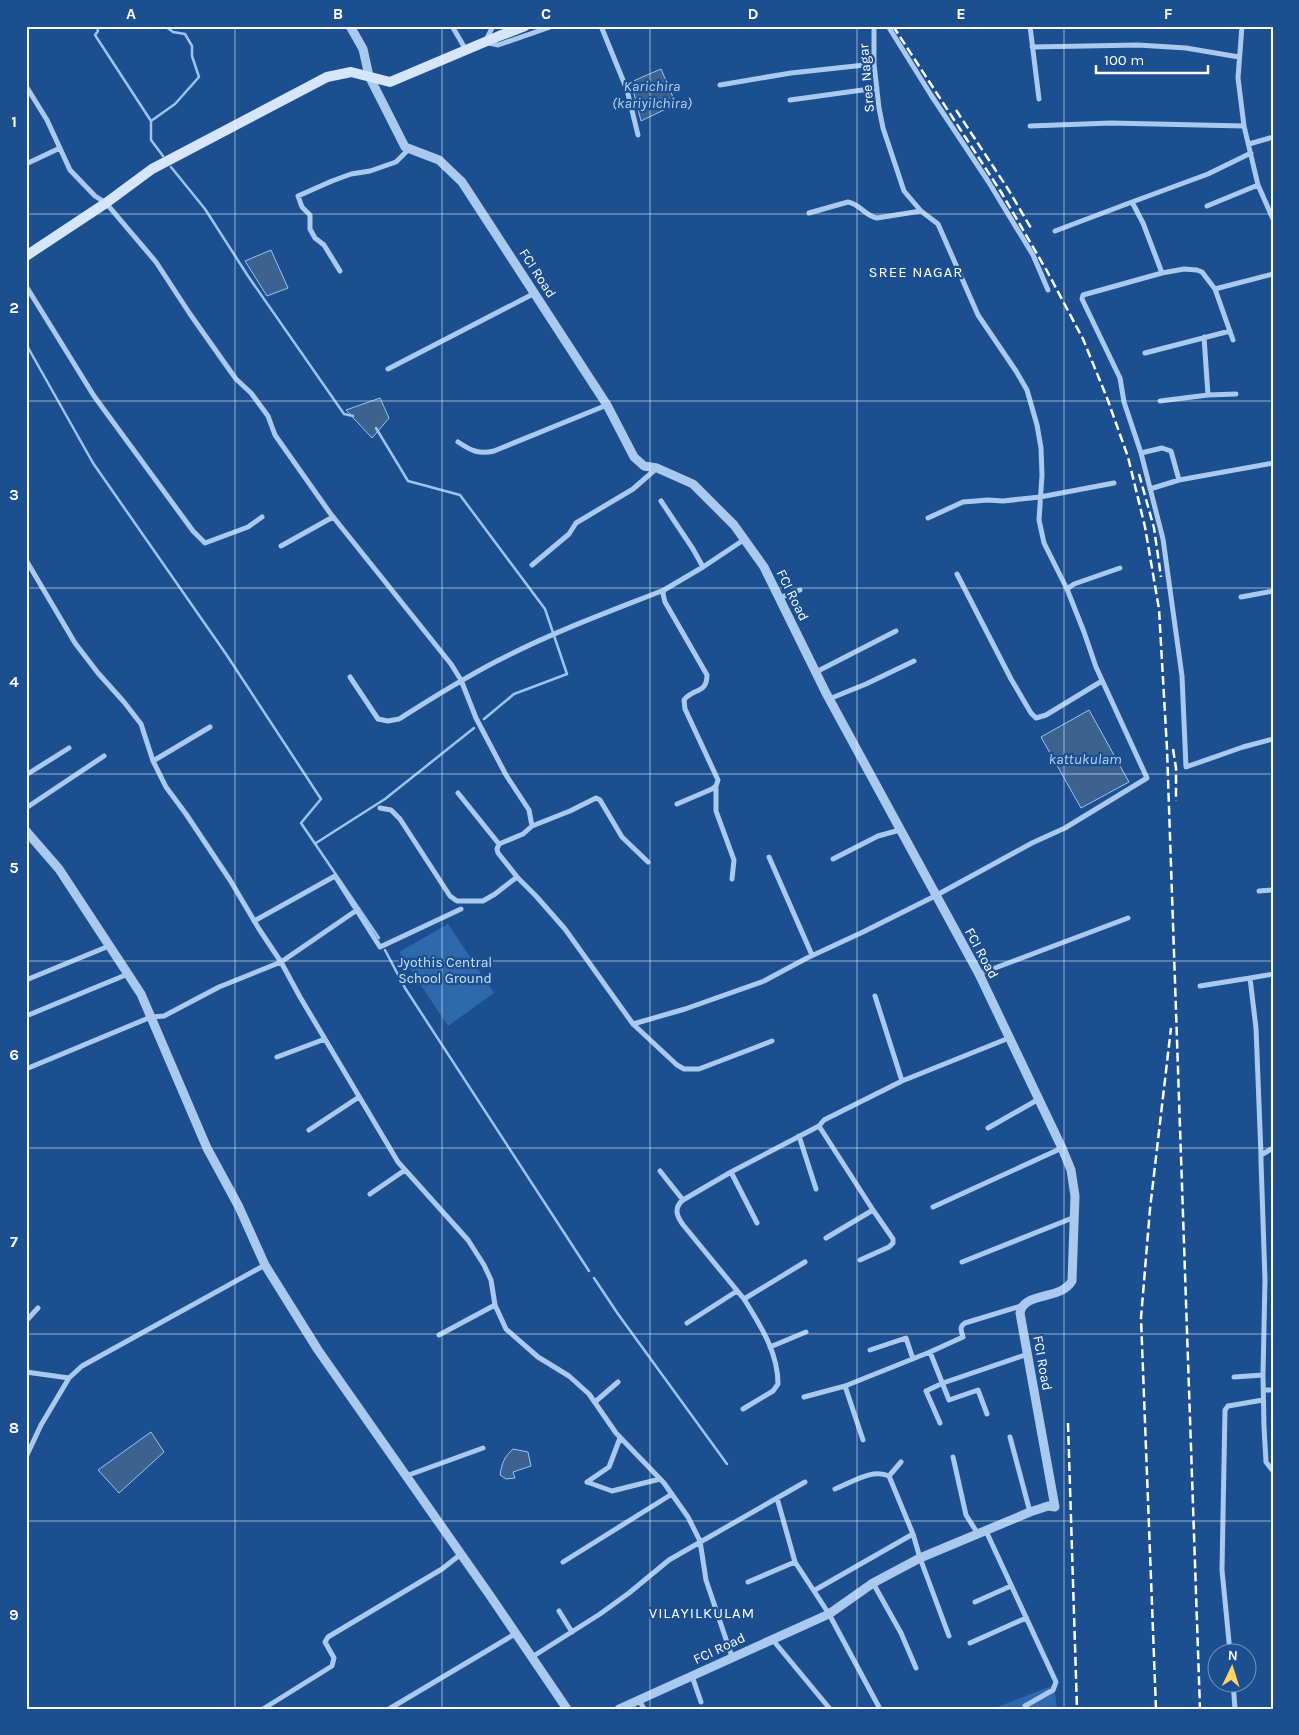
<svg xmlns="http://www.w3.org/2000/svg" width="1299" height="1735" font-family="Karla,sans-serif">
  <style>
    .green { fill: #2e69ad }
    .water { fill: #3c6290; stroke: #9cc4f0 }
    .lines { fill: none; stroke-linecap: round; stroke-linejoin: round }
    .stream { stroke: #9cc4f0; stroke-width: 2.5 }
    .minor { stroke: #a9c9ee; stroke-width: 5 }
    .tertiary { stroke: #a9c9ee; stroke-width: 9 }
    .secondary { stroke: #d6e6fa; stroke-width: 10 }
    .rail { stroke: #fff; stroke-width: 2.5; stroke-dasharray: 9 4; stroke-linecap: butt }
    .grid { fill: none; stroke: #fff; stroke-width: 1; stroke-opacity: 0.55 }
    .labels { text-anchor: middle; stroke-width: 4.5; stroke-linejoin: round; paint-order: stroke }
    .street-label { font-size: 14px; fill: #fff; stroke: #1b4f8f }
    .park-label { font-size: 14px; fill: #cfe3fa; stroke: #1b4f8f }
    .water-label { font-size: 15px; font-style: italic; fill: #b5d3f5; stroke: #1b4f8f }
    .neighbourhood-label { font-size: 15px; letter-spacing: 1px; fill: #fff; stroke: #1b4f8f }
    .neatline { fill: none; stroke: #fff; stroke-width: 2 }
    .grid-label { font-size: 16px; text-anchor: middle; font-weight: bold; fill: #fff }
  </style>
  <rect width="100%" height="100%" fill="#1b4f8f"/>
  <path class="green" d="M 448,924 L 494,993 L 448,1026 L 399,952 Z
    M 1054,1685 L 1057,1709 L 992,1709 Z"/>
  <path class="water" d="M 661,69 L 676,104 L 641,121 L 631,82 Z
    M 271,250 L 288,288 L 267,296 L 245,261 Z
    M 380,398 L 389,418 L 372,438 L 346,410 Z
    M 1089,710 L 1129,782 L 1081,808 L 1041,737 Z
    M 151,1432 L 164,1452 L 119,1493 L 98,1470 Z
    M 513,1449 L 528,1452 L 531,1466 L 513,1472 L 515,1478 L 506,1479 L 500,1475 C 502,1463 504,1457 513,1449 Z"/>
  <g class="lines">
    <path class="stream" d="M 97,26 L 98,31 L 95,35 L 151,121 L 175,104 L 199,77 L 192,56 L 192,46 L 185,34 L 173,32 L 165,26
      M 151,121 L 151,140 L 163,156
      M 171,167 L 205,209 L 248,276 L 344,414 L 353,416
      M 26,344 L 93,463 L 226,654 L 321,799 L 301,823 L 379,938
      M 376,428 L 408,481 L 460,495 L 545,609 L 567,674 L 514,694 L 484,719
      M 316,843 L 385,799 L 474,728
      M 385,950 L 405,988 L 589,1271
      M 594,1278 L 618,1314 L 727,1464"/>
    <path class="minor" d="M 452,26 L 466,50
      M 493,26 L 485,42 L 498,45 L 553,26
      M 601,26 L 627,90 L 638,135
      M 874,26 L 874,64 L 879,108 L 883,128 L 904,191 L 921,211 L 938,224 L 978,315 L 1016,371 L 1027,390 L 1037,425 L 1041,448 L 1042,475 L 1039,520 L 1044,543 L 1067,589
      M 888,26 L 931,95 L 988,181 L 1033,255 L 1048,290
      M 1030,26 L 1039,99
      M 1242,26 L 1238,78 L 1244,126 L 1258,185 L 1273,219
      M 1032,47 L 1138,45 L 1186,48 L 1239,57
      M 720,85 L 791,73 L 874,64
      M 26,86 L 47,120 L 70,170 L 95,196 L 106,203 L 156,262 L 190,314 L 226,365 L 236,379 L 251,393 L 268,416 L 275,435 L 330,513 L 451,664 L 461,680 L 476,718 L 506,775 L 529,810 L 532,826 L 523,834 L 499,844 L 497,849 L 498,853 L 518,878 L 536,896 L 565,929 L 633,1024 L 677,1065 L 684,1069 L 699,1069 L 772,1041
      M 790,100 L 877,88
      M 1030,126 L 1111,123 L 1244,126
      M 1249,144 L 1273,137
      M 26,164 L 60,148
      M 1207,206 L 1258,185
      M 809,213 L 848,202 C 860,204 865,216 877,218 L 921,211
      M 1055,231 L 1132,202
      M 340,271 L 324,245 L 315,238 L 310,229 L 310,215 L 302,207 L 298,196 L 332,181 L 351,174 L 370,171 L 396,162 L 409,149
      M 1162,273 L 1143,223 L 1132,202 L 1208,174 L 1251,153
      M 26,286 L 94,396 L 193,531 L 205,543 L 248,527 L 262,517
      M 1215,289 L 1273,274
      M 1204,337 L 1208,395
      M 1233,340 L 1215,289 L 1202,272 L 1197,270 L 1184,269 L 1162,273 L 1083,295 L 1082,299 L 1120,378 L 1124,402 L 1141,453 L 1163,539 L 1182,676 L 1186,767 L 1243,747 L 1273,739
      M 1145,353 L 1230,331
      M 388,369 L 535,293
      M 1160,401 L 1208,395 L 1236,394
      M 458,442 C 470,450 479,455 494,451 L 607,405
      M 1141,453 L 1162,448 L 1171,451 L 1179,480
      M 1150,489 L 1179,480 L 1273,463
      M 661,501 L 693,549 L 703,567
      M 928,518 L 963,502 L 988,500 L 1003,501 L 1040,497 L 1114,483
      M 281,546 L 333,517
      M 26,560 L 75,643 L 98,673 L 124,702 L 141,724 L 153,761 L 166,787 L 186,814 L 230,880 L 259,929 L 281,962 L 300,997 L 398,1162 L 468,1240 L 484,1265 L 491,1280 L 495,1305 L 506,1329 L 538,1357 L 569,1376 L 589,1394 L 616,1433 L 664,1483 L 688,1517 L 700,1541 L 706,1580 L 732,1657
      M 532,565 L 569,534 L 576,523 L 633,489 L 657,468
      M 957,574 L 1011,679 L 1031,713 L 1036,718 L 1046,715 L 1102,681
      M 1241,597 L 1273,591
      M 779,598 L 800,590
      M 816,672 L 896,631
      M 350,677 L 378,719 L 388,721 L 399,719 C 434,697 468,675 505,657 C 556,631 611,611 664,590
      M 829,699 L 866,684 L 914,661
      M 153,761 L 210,727
      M 26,775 L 69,748
      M 716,786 L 716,811 L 734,860 L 732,879
      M 458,793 L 499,844
      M 677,804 L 712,789 L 716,786 L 718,780 L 685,709 L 684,700 C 693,688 707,694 707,675 L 665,602 L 663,594 L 664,590 L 703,567 L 745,539
      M 26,808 L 104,756
      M 380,808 L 391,810 L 400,819 L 450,896 L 457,901 L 483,901 L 495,894 L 517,877
      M 532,826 L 570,811 L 596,798 L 600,800 L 622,837 L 648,862
      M 769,857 L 812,955
      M 833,859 L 878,836 L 900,830
      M 1259,891 L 1273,890
      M 254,921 L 335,876 L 380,947 L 461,909
      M 979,974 L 1128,918
      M 26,980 L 109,946
      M 1200,986 L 1250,978
      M 875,996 L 902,1081
      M 26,1016 L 128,974
      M 633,1024 L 685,1009 L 764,981 L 807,958 L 863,932 L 935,896 L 1032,843 L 1065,828 L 1147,778 L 1096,667 L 1084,632 L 1067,589 L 1074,584 L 1120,568
      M 277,1057 L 325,1039
      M 26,1069 L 151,1017 L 164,1016 L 219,987 L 281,962 L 357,910
      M 819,1126 L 873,1210 L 893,1239 L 893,1243 L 889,1247 L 860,1260
      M 988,1128 L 1039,1099
      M 309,1130 L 359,1097
      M 799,1136 L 816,1189
      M 1273,1148 L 1261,1155 L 1261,1161 L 1265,1280 L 1263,1375 L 1264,1427 L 1266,1462 L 1273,1471
      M 1261,1155 L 1256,1028 L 1250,978 L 1273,974
      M 660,1171 L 683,1200
      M 731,1172 L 757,1223
      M 370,1194 L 405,1170
      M 933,1207 L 1062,1148
      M 826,1238 L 873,1210
      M 805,1262 L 744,1299 L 684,1226 C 677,1217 673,1208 683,1200 L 731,1172 L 819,1126 L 824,1120 L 902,1081 L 1009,1038
      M 962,1262 L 1075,1217
      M 26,1321 L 38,1308
      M 687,1323 L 737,1291
      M 439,1335 L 495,1305
      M 770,1347 L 806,1332
      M 870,1350 L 906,1338 L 913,1359
      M 930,1352 L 963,1337 C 961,1330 959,1327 965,1323 L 1021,1306
      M 26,1372 L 69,1378 L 82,1366 L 265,1265
      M 1234,1377 L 1263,1375
      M 845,1386 L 863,1440
      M 1264,1390 L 1273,1390
      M 804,1397 L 845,1386 L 930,1352 L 949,1400 L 978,1390 L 987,1414
      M 595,1402 L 618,1382
      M 743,1409 L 773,1391 L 778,1384 C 778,1352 760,1325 744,1299
      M 940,1423 L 926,1391 L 943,1383 L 1028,1354
      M 1010,1437 L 1030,1512
      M 26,1457 L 41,1425 L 69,1378
      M 953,1457 L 966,1515 L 978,1534
      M 406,1476 L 483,1448
      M 889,1476 L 901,1462
      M 587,1482 L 612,1491 L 660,1479
      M 587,1482 L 609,1467 L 620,1438
      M 835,1489 C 851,1483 872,1468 889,1476 L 913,1534 L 920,1558 L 949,1636
      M 777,1498 L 795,1562 L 829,1614 L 880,1709
      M 986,1531 L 1056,1682 L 1053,1690 L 1025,1706
      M 563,1562 L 672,1494
      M 748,1582 L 795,1562
      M 873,1583 L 901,1633 L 916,1668
      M 815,1590 L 913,1534
      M 975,1602 L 1011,1586
      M 559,1611 L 572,1632
      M 772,1639 L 830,1709
      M 970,1643 L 1026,1618
      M 1230,1652 L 1222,1570 L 1225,1410 L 1228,1406 L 1263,1400
      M 532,1657 L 600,1614 L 629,1593 L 669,1560 L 805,1482
      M 692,1676 L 701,1702
      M 1233,1682 L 1235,1709
      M 639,1700 L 644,1709
      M 263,1709 L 332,1666 L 334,1658 L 325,1642 L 328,1637 L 442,1569 L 461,1554
      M 389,1709 L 515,1634"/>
    <path class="tertiary" d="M 350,26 L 363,49 L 369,76 L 405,147 L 439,160 L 462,182 L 607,405 L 634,457 L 644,466 L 657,468 L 693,484 L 734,525 L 764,567 L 826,693 L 979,974 L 1062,1148 L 1071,1170 L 1075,1196 L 1072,1281 C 1060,1301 1024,1291 1020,1313 L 1055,1507 L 1048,1506 L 1030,1512 L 920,1558 L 873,1583 L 829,1614 L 619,1709
      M 26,831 L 59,869 L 141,994 L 207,1148 L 239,1207 L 265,1265 L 318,1350 L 491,1597 L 567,1709"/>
    <path class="secondary" d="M 26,256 L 106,203 L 152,169 L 327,77 L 351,72 L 390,82 L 499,36 L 525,26"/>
    <path class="rail" d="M 893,26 L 1001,192 L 1047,271 L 1083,339 L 1107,398 L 1128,457 L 1145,527 L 1159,609 L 1167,749 L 1200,1709
      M 956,110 L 1008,189 L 1031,228
      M 1139,474 L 1154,528 L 1161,577
      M 1173,749 L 1176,768 L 1176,801
      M 1068,1423 L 1077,1709
      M 1156,1709 L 1141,1318 L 1150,1209 L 1171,1028"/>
  </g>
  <path class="grid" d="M 235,26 L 235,1709M 442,26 L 442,1709M 650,26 L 650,1709M 857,26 L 857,1709M 1064,26 L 1064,1709M 26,214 L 1273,214M 26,401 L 1273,401M 26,588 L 1273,588M 26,774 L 1273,774M 26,961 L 1273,961M 26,1148 L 1273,1148M 26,1334 L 1273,1334M 26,1521 L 1273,1521"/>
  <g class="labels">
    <g class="street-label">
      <text transform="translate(866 78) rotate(-95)" y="5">Sree Nagar</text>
      <text transform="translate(538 273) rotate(57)" y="5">FCI Road</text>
      <text transform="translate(793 595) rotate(64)" y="5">FCI Road</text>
      <text transform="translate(982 953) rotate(62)" y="5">FCI Road</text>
      <text transform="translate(1043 1363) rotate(80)" y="5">FCI Road</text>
      <text transform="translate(719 1648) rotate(-25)" y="5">FCI Road</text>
    </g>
    <g class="park-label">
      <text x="445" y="967">Jyothis Central<tspan x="445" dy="16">School Ground</tspan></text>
    </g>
    <g class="water-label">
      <text x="652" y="91">Karichira<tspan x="652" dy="17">(kariyilchira)</tspan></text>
      <text x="1085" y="764">kattukulam</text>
    </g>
    <g class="neighbourhood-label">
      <text x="916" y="277">SREE NAGAR</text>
      <text x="702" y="1618">VILAYILKULAM</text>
    </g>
  </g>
  <rect width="1299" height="1735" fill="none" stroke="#1b4f8f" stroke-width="55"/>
  <g transform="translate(1232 1668) rotate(4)"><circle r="24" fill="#1b4f8f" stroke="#7695bc"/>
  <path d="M0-4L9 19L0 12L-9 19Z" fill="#ffd166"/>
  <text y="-8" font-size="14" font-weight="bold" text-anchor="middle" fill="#ffffff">N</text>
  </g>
  <path d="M1096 65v8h112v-8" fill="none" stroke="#ffffff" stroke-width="2.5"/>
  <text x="1104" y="65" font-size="15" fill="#ffffff" stroke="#1b4f8f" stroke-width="4" paint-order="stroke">100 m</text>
  <rect x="28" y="28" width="1244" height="1680" class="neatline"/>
  <g class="grid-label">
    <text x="131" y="19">A</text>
    <text x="338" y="19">B</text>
    <text x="546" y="19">C</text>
    <text x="753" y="19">D</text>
    <text x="961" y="19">E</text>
    <text x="1168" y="19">F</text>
    <text x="14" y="127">1</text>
    <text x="14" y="313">2</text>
    <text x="14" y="500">3</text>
    <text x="14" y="687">4</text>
    <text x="14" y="873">5</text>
    <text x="14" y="1060">6</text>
    <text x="14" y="1247">7</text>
    <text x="14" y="1433">8</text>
    <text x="14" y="1620">9</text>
  </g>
</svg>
